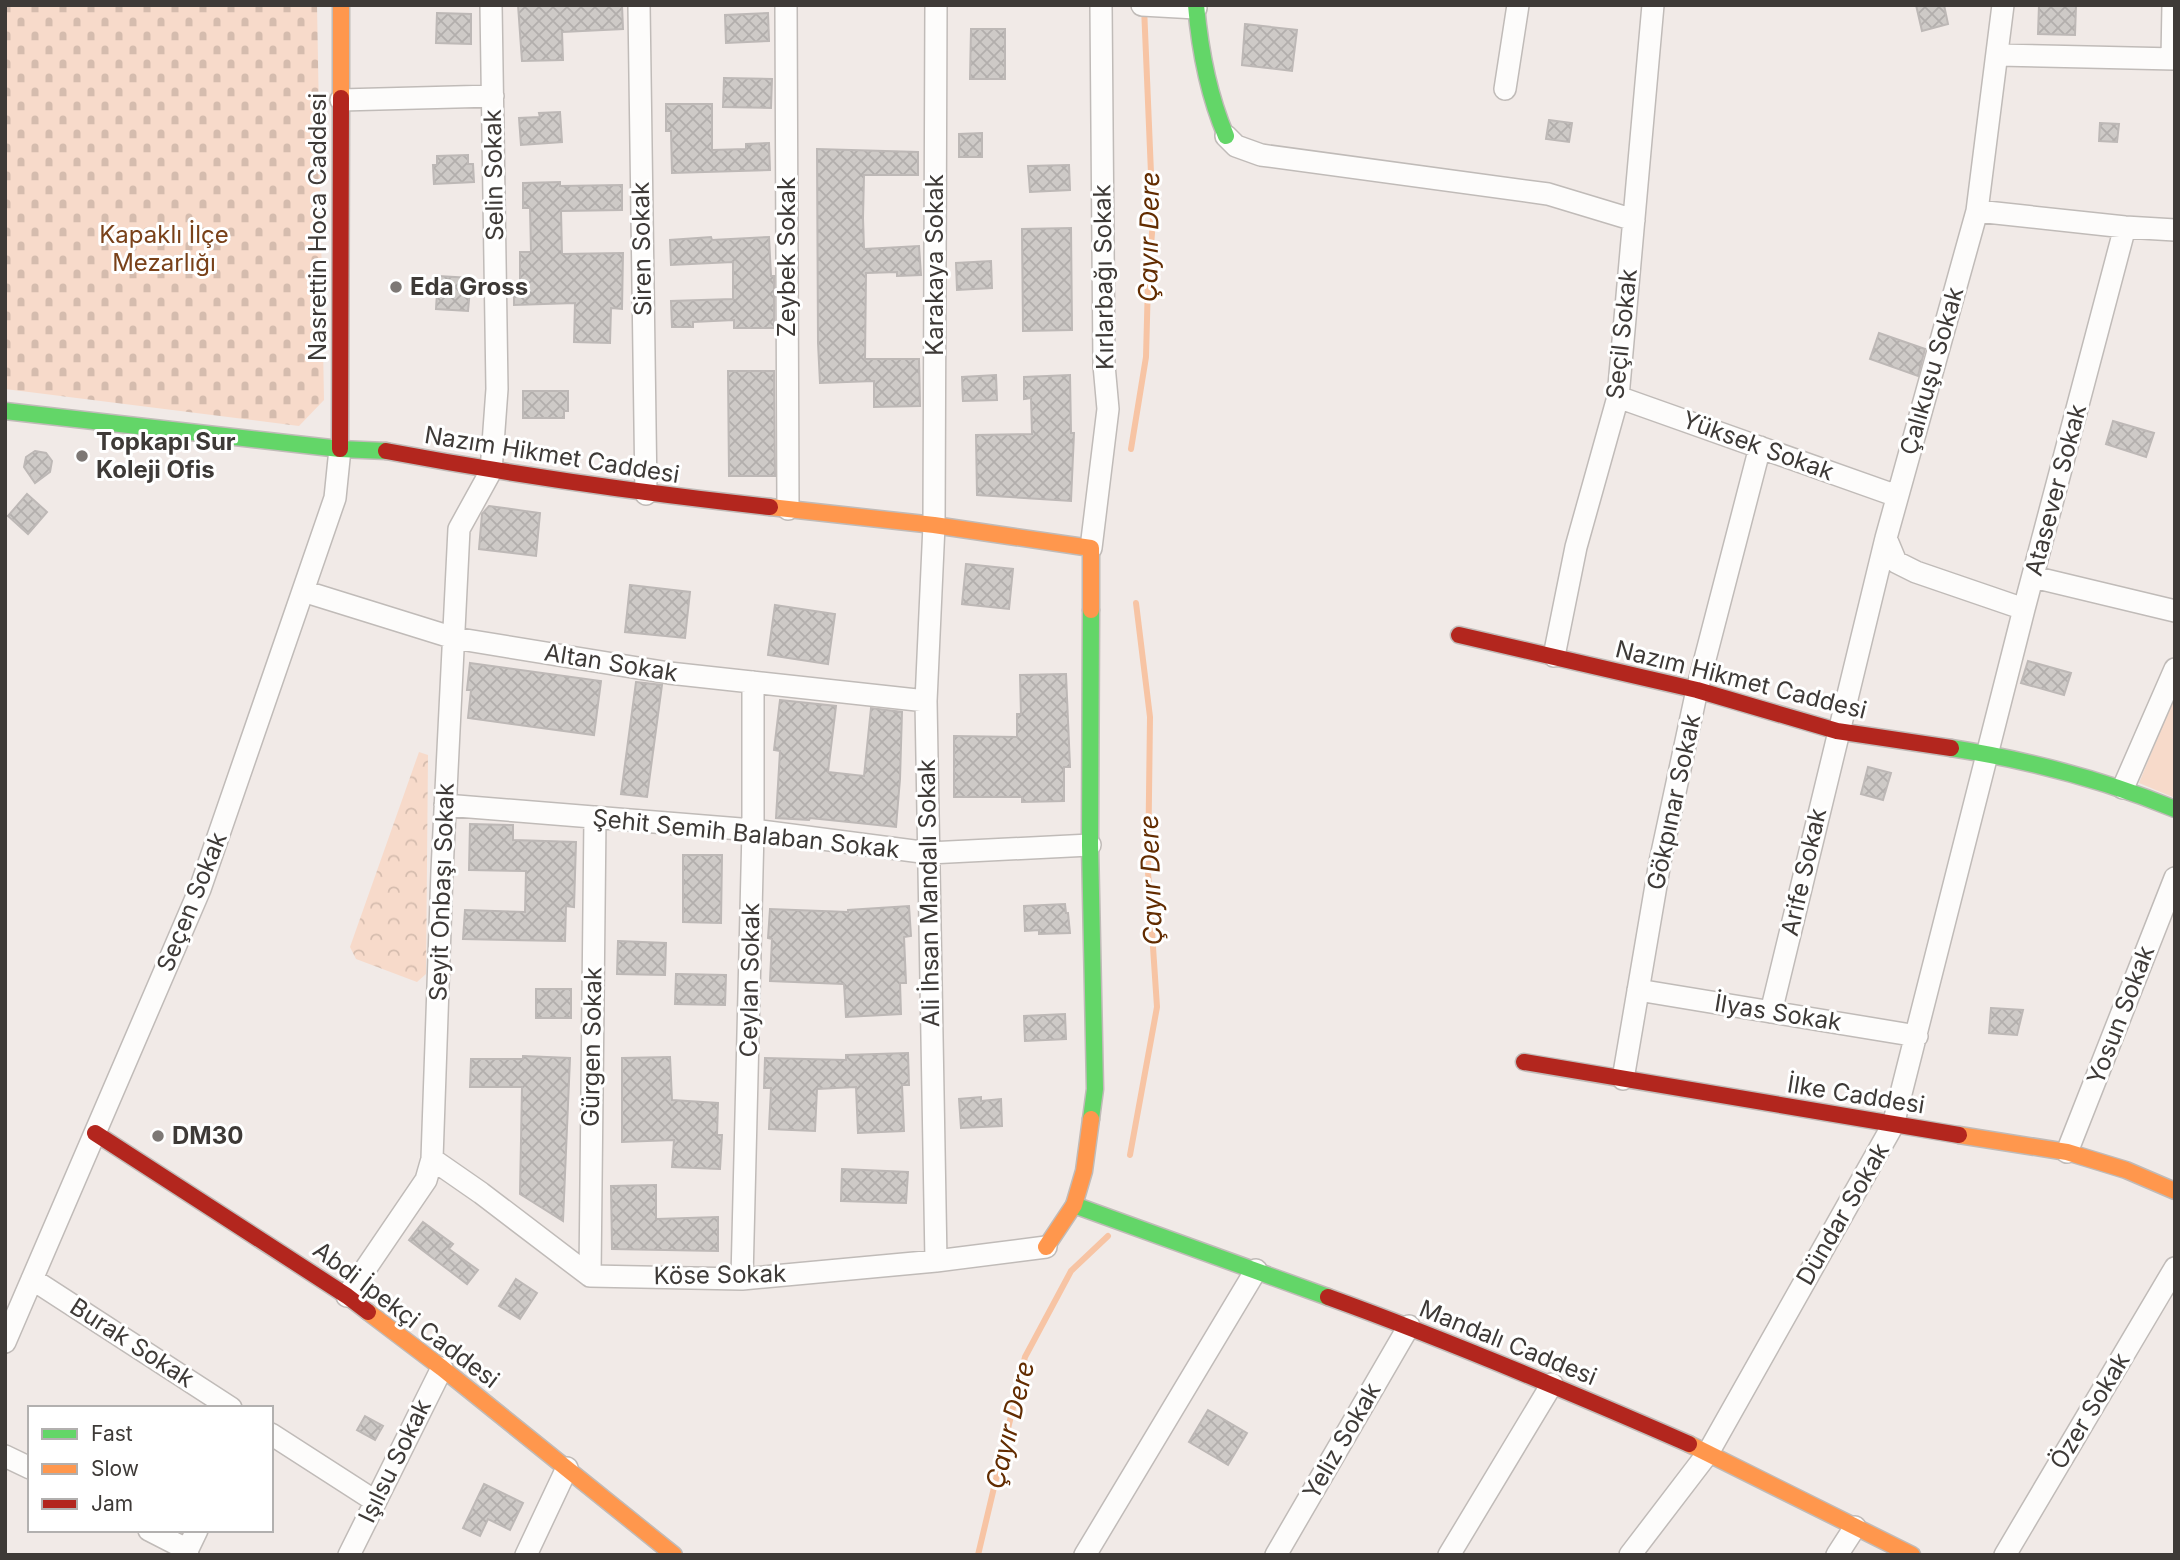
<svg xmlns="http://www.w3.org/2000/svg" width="2180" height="1560" font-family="Inter,sans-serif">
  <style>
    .grass { fill: #f7daca }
    .cemetery { fill: url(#cemetery-stones) }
    .park { fill: url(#park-crowns) }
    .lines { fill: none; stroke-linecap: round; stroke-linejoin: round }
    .stream { stroke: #f7c4a4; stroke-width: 6 }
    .building { fill: url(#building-cross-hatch); stroke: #bdb8b6; stroke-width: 2 }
    .street-casing { stroke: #c0bbb8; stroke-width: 24 }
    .fast-casing { stroke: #c0bbb8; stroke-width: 19 }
    .slow-casing { stroke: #c0bbb8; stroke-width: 19 }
    .jam-casing { stroke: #c0bbb8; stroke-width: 19 }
    .street { stroke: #fdfcfb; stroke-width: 21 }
    .fast { stroke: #63d668; stroke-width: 16 }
    .slow { stroke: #ff974d; stroke-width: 16 }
    .jam { stroke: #b3261e; stroke-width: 16 }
    .poi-dot { fill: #7d7875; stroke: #fff; stroke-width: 2.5 }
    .labels { text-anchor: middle; stroke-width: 6; stroke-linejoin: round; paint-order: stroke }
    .street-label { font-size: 24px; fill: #3e3a37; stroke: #fff }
    .park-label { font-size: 24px; fill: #794119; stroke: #fff }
    .poi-label { font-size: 24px; font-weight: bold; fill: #3e3a37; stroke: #fff; text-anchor: start }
    .water-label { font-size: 26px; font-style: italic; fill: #622c00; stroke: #fff }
  </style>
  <defs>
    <pattern id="cemetery-stones" width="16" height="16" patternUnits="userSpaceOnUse" patternTransform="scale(1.75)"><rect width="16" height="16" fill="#f7daca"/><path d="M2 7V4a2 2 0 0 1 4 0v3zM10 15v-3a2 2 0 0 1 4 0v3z" fill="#d5bcae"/></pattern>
    <pattern id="park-crowns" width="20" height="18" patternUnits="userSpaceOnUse" patternTransform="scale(1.75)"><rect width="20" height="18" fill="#f7daca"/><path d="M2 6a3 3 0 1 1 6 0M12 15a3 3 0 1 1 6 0" fill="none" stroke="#d5bcae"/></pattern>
    <pattern id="building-cross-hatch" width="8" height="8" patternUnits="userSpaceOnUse" patternTransform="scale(1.75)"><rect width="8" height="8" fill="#cecac7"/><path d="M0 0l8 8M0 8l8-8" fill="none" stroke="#b2aeac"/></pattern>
  </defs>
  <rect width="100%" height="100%" fill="#f1eae7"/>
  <path class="grass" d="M 2175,695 L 2175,798 L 2139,783 Z"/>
  <path class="cemetery" d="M 5,5 L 317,5 L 324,400 L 299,426 L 5,389 Z"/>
  <path class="park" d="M 419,752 L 428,755 L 426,974 L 417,982 L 356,959 L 350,947 Z"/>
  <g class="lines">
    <path class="stream" d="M 1131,449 L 1146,357 L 1148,282 L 1153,221 L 1144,7
      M 1130,1155 L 1157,1007 L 1148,872 L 1150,717 L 1136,603
      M 978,1555 L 1025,1357 L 1071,1271 L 1108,1236"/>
  </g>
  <path class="building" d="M 518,5 L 622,5 L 623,29 L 562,32 L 563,60 L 522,61 Z
    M 1916,5 L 1944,5 L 1948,24 L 1922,31 Z
    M 2039,5 L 2076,5 L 2075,35 L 2038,34 Z
    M 437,13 L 471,14 L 471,44 L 436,43 Z
    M 768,13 L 769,41 L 726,43 L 725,15 Z
    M 1245,24 L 1297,30 L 1292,71 L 1242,65 Z
    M 971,29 L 1005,29 L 1005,79 L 970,79 Z
    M 724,78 L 772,79 L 771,108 L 723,107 Z
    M 666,104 L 712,104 L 712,150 L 746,149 L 746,144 L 769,143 L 770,170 L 672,173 L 671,131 L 666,131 Z
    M 560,112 L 562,142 L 521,145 L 519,118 L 540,117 L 539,113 Z
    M 1549,120 L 1572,123 L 1569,142 L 1546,139 Z
    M 2100,123 L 2119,124 L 2117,142 L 2099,141 Z
    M 982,133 L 982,157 L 959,157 L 959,134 Z
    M 817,149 L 918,152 L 918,175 L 864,175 L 863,218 L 864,249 L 919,246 L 921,275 L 897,276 L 897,272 L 866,273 L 865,359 L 919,359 L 920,406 L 874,407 L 874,381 L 820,383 L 818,343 Z
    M 468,155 L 468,164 L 473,164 L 474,182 L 434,184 L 433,165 L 437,165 L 437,156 Z
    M 1069,165 L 1070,190 L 1030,192 L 1028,166 Z
    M 560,182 L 560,186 L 622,185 L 622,210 L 561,211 L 562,254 L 623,253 L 622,309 L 611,308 L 610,343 L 574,342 L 575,303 L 514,305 L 514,286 L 520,286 L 520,252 L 531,252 L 530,208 L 523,208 L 523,183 Z
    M 1071,228 L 1072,330 L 1023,331 L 1022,229 Z
    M 711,237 L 712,240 L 769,237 L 771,276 L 774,276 L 774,328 L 734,328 L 734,320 L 693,322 L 693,327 L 672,327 L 671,301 L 733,299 L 733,262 L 671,265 L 670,240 Z
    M 991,261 L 992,288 L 957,290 L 956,263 Z
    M 438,276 L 471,278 L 468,311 L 436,309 Z
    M 1879,333 L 1925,349 L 1918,376 L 1870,359 Z
    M 728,371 L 774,371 L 775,476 L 729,476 Z
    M 996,375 L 997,400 L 963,401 L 962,377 Z
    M 1070,375 L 1071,433 L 1074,433 L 1071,501 L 977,495 L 976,435 L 1032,434 L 1031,398 L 1024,399 L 1024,377 Z
    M 523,391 L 568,391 L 568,411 L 564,411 L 564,418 L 523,418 Z
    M 2113,421 L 2154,433 L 2146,457 L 2106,444 Z
    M 35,451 L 46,453 L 52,461 L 50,472 L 35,483 L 24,467 L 26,457 Z
    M 27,494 L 47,512 L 28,534 L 8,516 Z
    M 489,506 L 540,513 L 536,556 L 479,549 L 482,514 Z
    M 966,564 L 1013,569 L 1009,609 L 962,604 Z
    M 630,585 L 690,592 L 685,638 L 625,632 Z
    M 775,605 L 835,614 L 828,664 L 768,655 Z
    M 2028,661 L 2071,673 L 2064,695 L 2021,683 Z
    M 470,663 L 601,681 L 594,735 L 468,718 L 471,690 L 467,690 Z
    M 1066,674 L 1070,767 L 1064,767 L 1064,801 L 1022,802 L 1022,797 L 954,797 L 954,736 L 1017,737 L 1017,714 L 1021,714 L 1020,675 Z
    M 636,682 L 662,685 L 647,797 L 621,794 Z
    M 780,700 L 836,706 L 828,772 L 864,776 L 871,708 L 902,712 L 900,779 L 896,827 L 810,818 L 809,820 L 776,818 L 780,751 L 774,750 Z
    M 1868,767 L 1891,773 L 1883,800 L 1861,794 Z
    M 470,824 L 513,825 L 513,840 L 576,842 L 574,907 L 566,906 L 565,941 L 463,939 L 465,910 L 525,912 L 526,871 L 469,870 Z
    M 683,855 L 722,855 L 721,923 L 683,922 Z
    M 1065,904 L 1066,913 L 1068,913 L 1070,933 L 1039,934 L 1039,930 L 1025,931 L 1024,906 Z
    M 909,906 L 911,936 L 904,937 L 906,983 L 900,983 L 901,1014 L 846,1017 L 844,984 L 770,981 L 772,939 L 768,938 L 770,909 L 848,912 L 848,910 Z
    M 618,941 L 666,943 L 665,975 L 617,974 Z
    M 676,974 L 726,975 L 725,1005 L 675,1004 Z
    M 536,989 L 571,989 L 571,1018 L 536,1018 Z
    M 1991,1008 L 2023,1010 L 2017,1035 L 1989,1033 Z
    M 1065,1014 L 1066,1039 L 1025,1041 L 1024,1016 Z
    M 908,1053 L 909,1085 L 902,1085 L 904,1131 L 858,1133 L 856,1087 L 817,1089 L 815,1131 L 769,1129 L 771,1088 L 764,1088 L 765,1058 L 846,1060 L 846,1055 Z
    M 523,1056 L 570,1058 L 563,1221 L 520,1194 L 522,1087 L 470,1087 L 471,1059 L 523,1059 Z
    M 670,1057 L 672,1100 L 718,1103 L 717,1135 L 722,1135 L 720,1169 L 672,1167 L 674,1140 L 622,1142 L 622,1058 Z
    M 981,1097 L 981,1101 L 1001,1099 L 1002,1126 L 961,1128 L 959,1099 Z
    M 842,1169 L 908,1172 L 906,1203 L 841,1201 Z
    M 656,1185 L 656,1219 L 718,1217 L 718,1251 L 612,1249 L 611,1186 Z
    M 423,1222 L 453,1244 L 449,1249 L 478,1270 L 467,1284 L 409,1240 Z
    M 516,1279 L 537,1293 L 520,1319 L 499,1306 Z
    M 1208,1410 L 1247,1433 L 1228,1465 L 1189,1442 Z
    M 365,1416 L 383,1426 L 375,1440 L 357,1430 Z
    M 484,1484 L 523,1503 L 510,1530 L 488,1519 L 480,1536 L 463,1528 Z"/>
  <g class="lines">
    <g class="street-casing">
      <path id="street" d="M 639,5 L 646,494
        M 786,5 L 788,509
        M 936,5 L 934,525 L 926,701 L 936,1261
        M 1142,5 L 1196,8
        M 1998,55 L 2175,59
        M 2172,59 L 2173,5
        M 1505,89 L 1518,5
        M 341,100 L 493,96
        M 1226,136 L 1236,146 L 1261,155 L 1548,194 L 1634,220
        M 1977,211 L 2125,227 L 2175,230
        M 1618,397 L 1897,496
        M 1886,538 L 1896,562 L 1916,572 L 2024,609
        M 1091,548 L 1108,409 L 1104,365 L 1101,5
        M 2033,577 L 2175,611
        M 303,591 L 454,638 L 669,673 L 926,701
        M 1554,656 L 1576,547 L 1618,397 L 1653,5
        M 2123,788 L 2175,669
        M 445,805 L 753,830 L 929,853 L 1090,845
        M 1638,990 L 1917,1036
        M 1771,1012 L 1886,538 L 1977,211 L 2003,5
        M 1623,1079 L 1660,862 L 1697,690 L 1760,447
        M 2067,1152 L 2175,878
        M 432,1159 L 481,1193 L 590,1276 L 742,1279 L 936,1261 L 1046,1247
        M 590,1276 L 595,817
        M 32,1279 L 231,1408
        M 742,1279 L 753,830 L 753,682
        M 347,1296 L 426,1180 L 432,1159 L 442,871 L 459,529 L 491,471 L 497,389 L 491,5
        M 5,1342 L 200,889 L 335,498 L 340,449
        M 271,1434 L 375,1501
        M 5,1456 L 30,1468
        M 149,1530 L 188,1550
        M 185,1555 L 197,1530
        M 349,1555 L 442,1368
        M 526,1555 L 567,1468
        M 1085,1555 L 1256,1270
        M 1276,1555 L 1409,1326
        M 1449,1555 L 1552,1384
        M 1630,1555 L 1708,1453 L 1893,1125 L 2024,609 L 2125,227
        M 1837,1555 L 1855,1527
        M 2005,1555 L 2175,1268"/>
    </g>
    <g class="fast-casing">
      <path id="fast" d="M 1196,5 C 1200,51 1208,94 1226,136
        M 5,411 L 340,449 L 386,451
        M 1091,610 L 1090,845 L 1095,1089 L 1091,1119
        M 1951,748 C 2027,760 2104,780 2175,809
        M 1074,1205 L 1328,1297"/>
    </g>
    <g class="slow-casing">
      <path id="slow" d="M 341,98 L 341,5
        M 770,507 L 934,525 L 1091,548 L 1091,610
        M 1959,1135 L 2067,1152 L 2126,1170 L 2175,1191
        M 1046,1247 L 1074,1205 L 1084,1171 L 1091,1119
        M 368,1312 L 442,1368 L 674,1555
        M 1689,1444 L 1912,1555"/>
    </g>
    <g class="jam-casing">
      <path id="jam" d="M 340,449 L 341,98
        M 386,451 C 514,475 641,493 770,507
        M 1459,635 L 1697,690 L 1837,731 L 1951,748
        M 1524,1062 L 1959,1135
        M 95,1133 L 347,1296 L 368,1312
        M 1328,1297 C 1450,1341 1570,1392 1689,1444"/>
    </g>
    <use href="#street" class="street"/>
    <use href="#fast" class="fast"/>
    <use href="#slow" class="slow"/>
    <use href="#jam" class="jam"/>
  </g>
  <g class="poi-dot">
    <circle cx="396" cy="287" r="7"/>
    <circle cx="82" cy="456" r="7"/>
    <circle cx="158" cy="1136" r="7"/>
  </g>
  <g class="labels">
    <g class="street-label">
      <text transform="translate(494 175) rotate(-91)" y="8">Selin Sokak</text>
      <text transform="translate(318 227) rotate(-90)" y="8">Nasrettin Hoca Caddesi</text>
      <text transform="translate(642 249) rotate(-91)" y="8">Siren Sokak</text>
      <text transform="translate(787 257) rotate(-90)" y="8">Zeybek Sokak</text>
      <text transform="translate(935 265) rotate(-90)" y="8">Karakaya Sokak</text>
      <text transform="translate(1104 277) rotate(-91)" y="8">Kırlarbağı Sokak</text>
      <text transform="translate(1622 334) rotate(-84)" y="8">Seçil Sokak</text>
      <text transform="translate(1932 371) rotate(-74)" y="8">Çalıkuşu Sokak</text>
      <text transform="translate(1758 446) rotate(20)" y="8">Yüksek Sokak</text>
      <text transform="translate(552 455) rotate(9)" y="8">Nazım Hikmet Caddesi</text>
      <text transform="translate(2056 490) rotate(-75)" y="8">Atasever Sokak</text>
      <text transform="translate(611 663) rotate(9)" y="8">Altan Sokak</text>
      <text transform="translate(1741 680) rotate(14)" y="8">Nazım Hikmet Caddesi</text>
      <text transform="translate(1674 802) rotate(-78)" y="8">Gökpınar Sokak</text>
      <text transform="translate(746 834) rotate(6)" y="8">Şehit Semih Balaban Sokak</text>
      <text transform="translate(1804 872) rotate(-77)" y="8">Arife Sokak</text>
      <text transform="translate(442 892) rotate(-88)" y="8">Seyit Onbaşı Sokak</text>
      <text transform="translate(929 893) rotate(-91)" y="8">Ali İhsan Mandalı Sokak</text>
      <text transform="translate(192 902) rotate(-68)" y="8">Seçen Sokak</text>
      <text transform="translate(750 980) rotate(-89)" y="8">Ceylan Sokak</text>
      <text transform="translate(1778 1013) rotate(9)" y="8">İlyas Sokak</text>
      <text transform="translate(2121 1015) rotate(-69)" y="8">Yosun Sokak</text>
      <text transform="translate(592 1047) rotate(-89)" y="8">Gürgen Sokak</text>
      <text transform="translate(1856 1095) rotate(9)" y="8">İlke Caddesi</text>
      <text transform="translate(1843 1214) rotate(-60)" y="8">Dündar Sokak</text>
      <text transform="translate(720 1275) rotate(-1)" y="8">Köse Sokak</text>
      <text transform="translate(406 1315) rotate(37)" y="8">Abdi İpekçi Caddesi</text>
      <text transform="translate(132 1343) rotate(33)" y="8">Burak Sokak</text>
      <text transform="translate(1508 1343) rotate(22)" y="8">Mandalı Caddesi</text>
      <text transform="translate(2090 1411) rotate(-59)" y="8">Özer Sokak</text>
      <text transform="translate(1342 1441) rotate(-60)" y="8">Yeliz Sokak</text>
      <text transform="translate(395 1461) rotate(-64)" y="8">Işılsu Sokak</text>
    </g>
    <g class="park-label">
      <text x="164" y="243">Kapaklı İlçe<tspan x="164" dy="28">Mezarlığı</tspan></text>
    </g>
    <g class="poi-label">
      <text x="410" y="295">Eda Gross</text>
      <text x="96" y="450">Topkapı Sur<tspan x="96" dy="28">Koleji Ofis</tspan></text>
      <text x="172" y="1144">DM30</text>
    </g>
    <g class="water-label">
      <text transform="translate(1149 237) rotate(-89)" y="9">Çayır Dere</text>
      <text transform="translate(1151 880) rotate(-92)" y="9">Çayır Dere</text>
      <text transform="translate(1010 1425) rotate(-76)" y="9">Çayır Dere</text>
    </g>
  </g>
  <rect width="2180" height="1560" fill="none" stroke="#3e3a37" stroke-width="14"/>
  <rect x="28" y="1406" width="245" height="126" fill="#ffffff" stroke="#b2b0af" stroke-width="2"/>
  <rect x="42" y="1429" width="35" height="10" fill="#63d668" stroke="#b2b0af" stroke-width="2"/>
  <text x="91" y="1441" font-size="21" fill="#3e3a37">Fast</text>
  <rect x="42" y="1464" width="35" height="10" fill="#ff974d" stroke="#b2b0af" stroke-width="2"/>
  <text x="91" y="1476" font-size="21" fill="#3e3a37">Slow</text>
  <rect x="42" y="1499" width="35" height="10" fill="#b3261e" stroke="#b2b0af" stroke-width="2"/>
  <text x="91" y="1511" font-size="21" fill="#3e3a37">Jam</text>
</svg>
